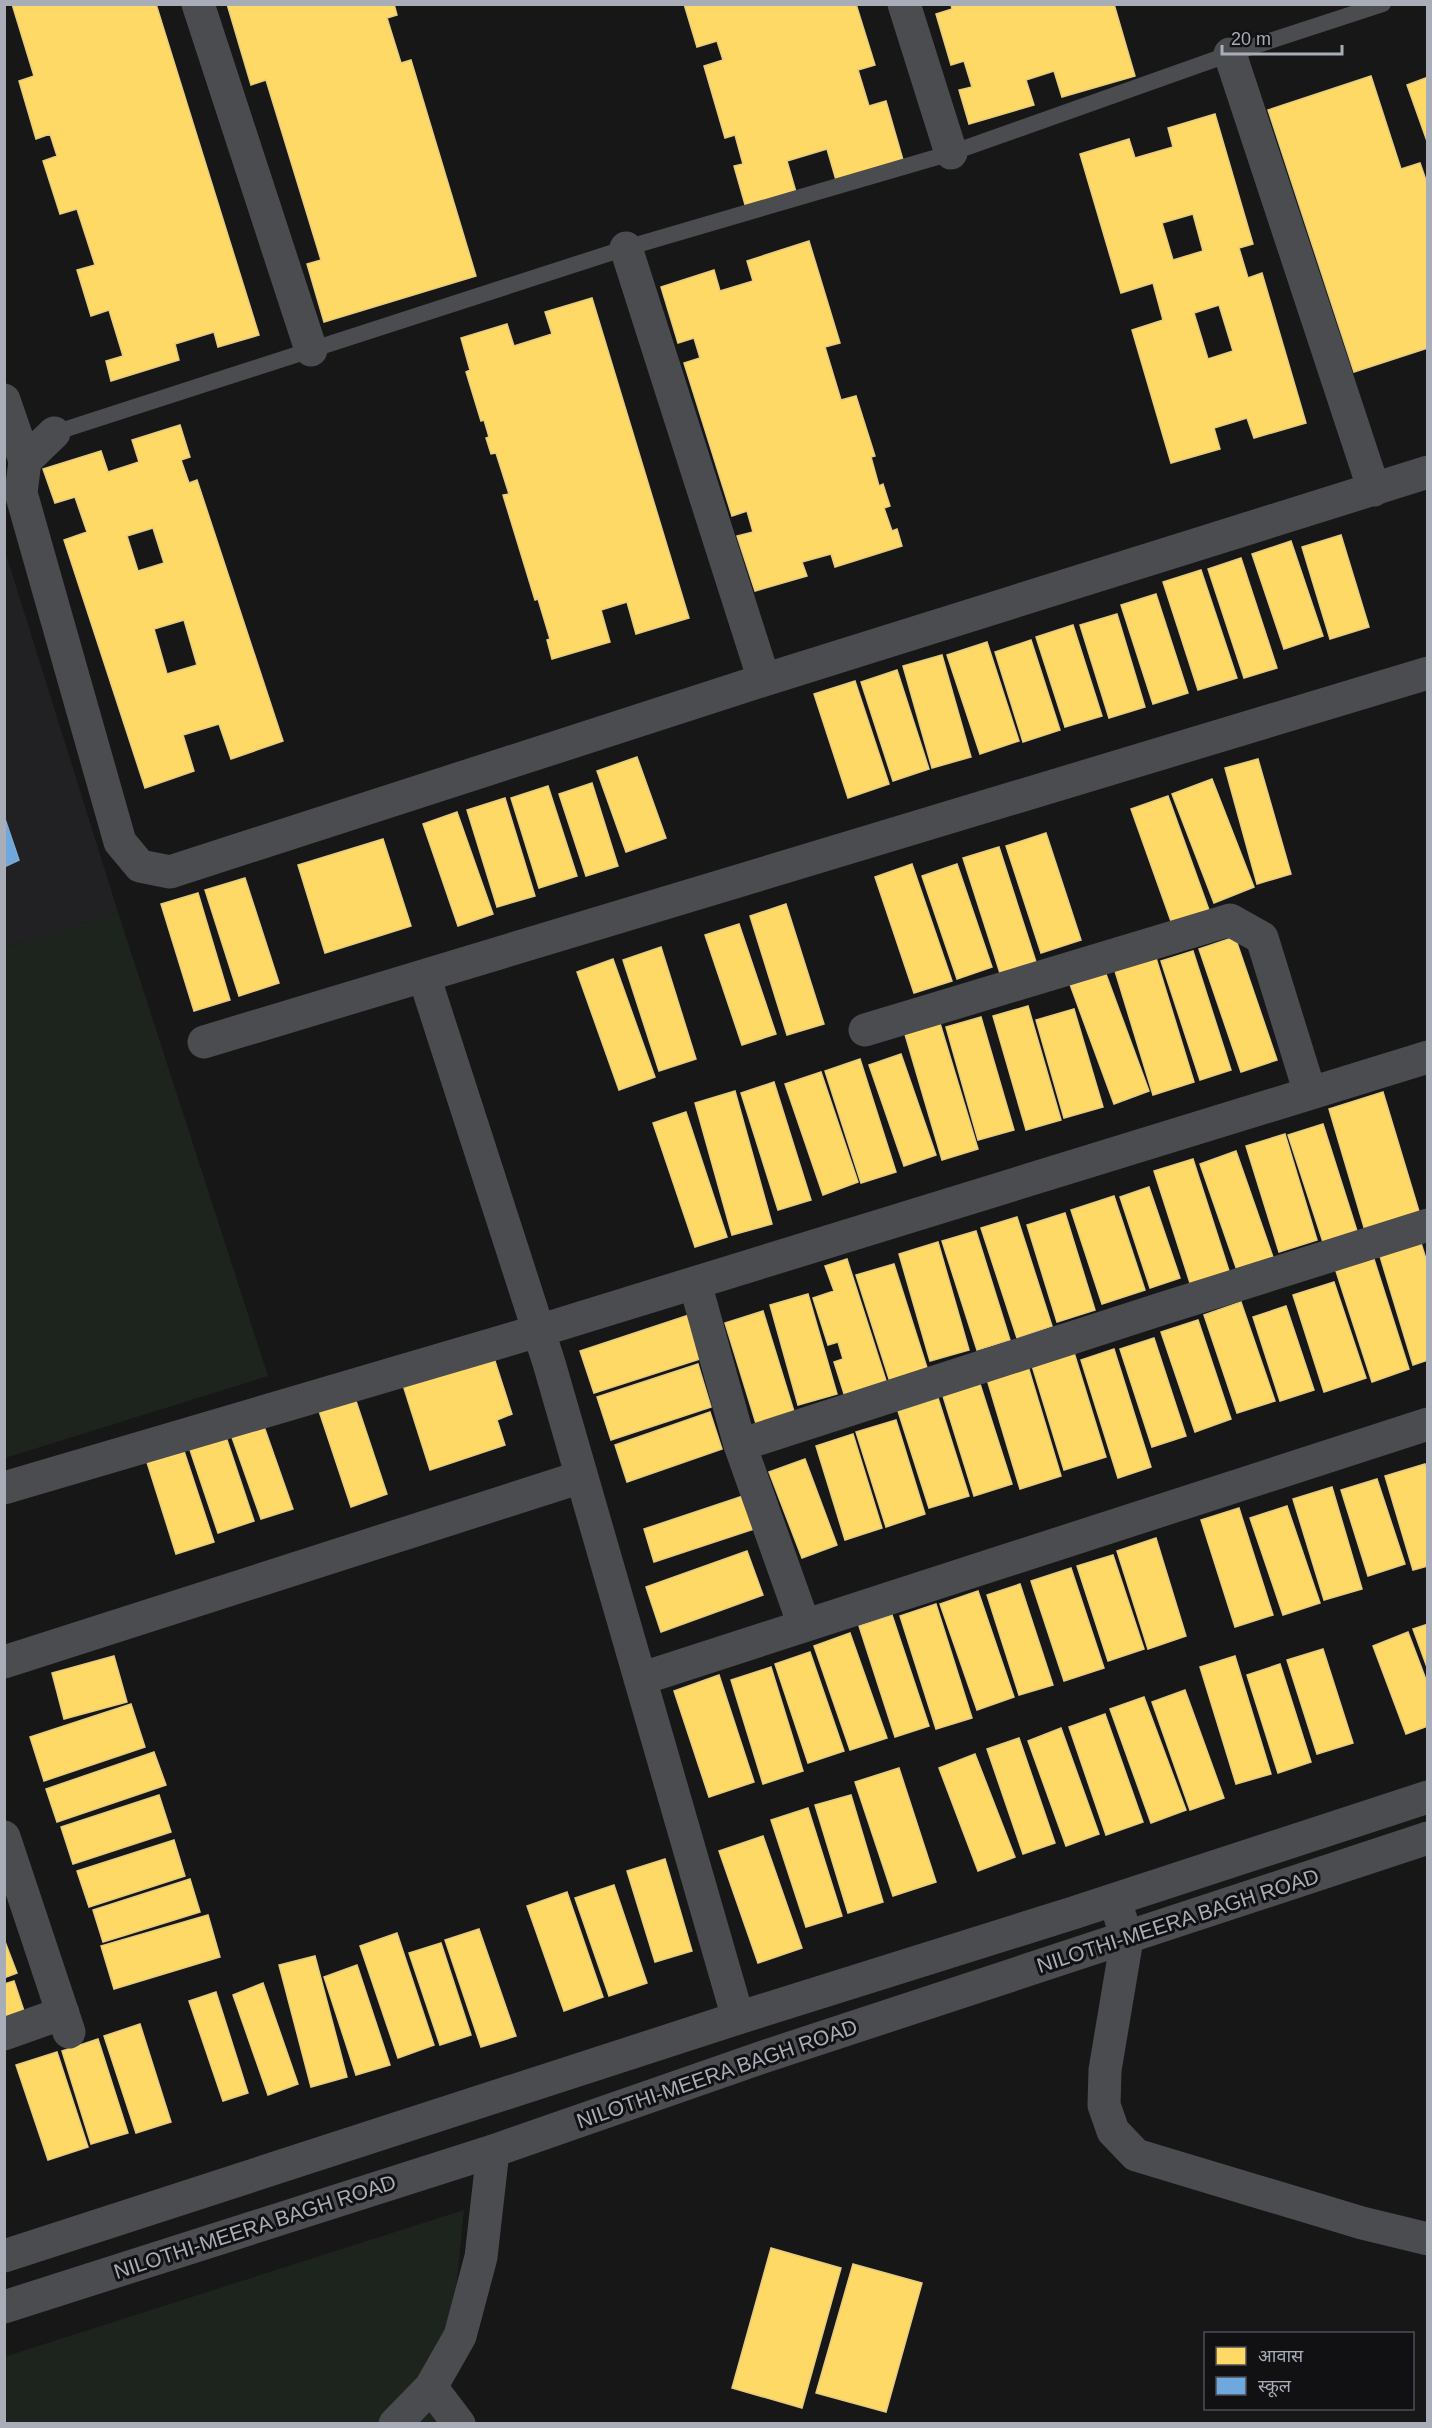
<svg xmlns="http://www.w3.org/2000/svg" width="1432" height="2428" font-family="Arial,'Noto Sans Devanagari',sans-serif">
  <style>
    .built { fill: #212123 }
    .green { fill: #1d241e }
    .homes { fill: #ffd966; stroke: #e5cc7f; stroke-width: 1.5; fill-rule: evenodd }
    .schools { fill: #6fa8dc; stroke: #80aad1; stroke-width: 1.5 }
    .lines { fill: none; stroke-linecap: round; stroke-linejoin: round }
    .service { stroke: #4b4c50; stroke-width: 16 }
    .minor { stroke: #4b4c50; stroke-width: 33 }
    .tertiary { stroke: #4b4c50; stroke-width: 33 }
    .labels { text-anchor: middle; stroke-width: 6; stroke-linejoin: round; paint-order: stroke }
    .street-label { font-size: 21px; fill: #a8adb8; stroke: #111113 }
  </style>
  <rect width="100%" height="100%" fill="#171717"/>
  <path class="built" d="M 4,548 L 118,912 L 5,948 L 4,948 Z"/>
  <path class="green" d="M 118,912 L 268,1376 L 5,1458 L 5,948 Z
    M 464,2210 L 443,2423 L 5,2423 L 4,2357 Z"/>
  <path class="homes" d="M 12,4 L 156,4 L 259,335 L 218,347 L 214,332 L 175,344 L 179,360 L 111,381 L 106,361 L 123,356 L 109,310 L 91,316 L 77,270 L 95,265 L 77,209 L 60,214 L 43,161 L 57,156 L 50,134 L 36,139 L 19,81 L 34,76 Z
    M 227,4 L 394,4 L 397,15 L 387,18 L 401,63 L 411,60 L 476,276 L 324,322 L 307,264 L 321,260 L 266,80 L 251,85 Z
    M 684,4 L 856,4 L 875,65 L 858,70 L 869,106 L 886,101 L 903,160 L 836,180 L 827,149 L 787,161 L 796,192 L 746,208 L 734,166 L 743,164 L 735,135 L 725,138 L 704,66 L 723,60 L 717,41 L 697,47 Z
    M 951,4 L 1114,4 L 1135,76 L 1062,97 L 1054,71 L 1026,80 L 1034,105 L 969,124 L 959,90 L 972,87 L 964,61 L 951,65 L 936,14 L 952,9 Z
    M 1371,76 L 1401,169 L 1420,163 L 1428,186 L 1428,348 L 1354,372 L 1268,110 Z
    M 1428,77 L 1428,144 L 1407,85 Z
    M 1215,114 L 1253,244 L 1239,248 L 1248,278 L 1262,273 L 1306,423 L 1254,438 L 1247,418 L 1214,428 L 1220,449 L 1171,463 L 1132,330 L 1163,320 L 1153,283 L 1121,293 L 1080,154 L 1129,139 L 1135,158 L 1173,147 L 1168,128 ZM 1193,214 L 1203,251 L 1173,260 L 1162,223 ZM 1219,305 L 1233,351 L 1208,359 L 1194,313 Z
    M 809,241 L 840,343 L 825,347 L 841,400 L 856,396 L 875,456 L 871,457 L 879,486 L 883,484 L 890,506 L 884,508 L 892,531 L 897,529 L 902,546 L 835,567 L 831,554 L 802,562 L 807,576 L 755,591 L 737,536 L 753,532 L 747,511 L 732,516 L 684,363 L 700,358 L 694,338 L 678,343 L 661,287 L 714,270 L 720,291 L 753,281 L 747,261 Z
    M 592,298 L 689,618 L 636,634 L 627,602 L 601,610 L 610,642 L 552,659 L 547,640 L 550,639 L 538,599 L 535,600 L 503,495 L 509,494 L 496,453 L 491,454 L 486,438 L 489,437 L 484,420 L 481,421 L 466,372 L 470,370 L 461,338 L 507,324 L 514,346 L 552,334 L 545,312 Z
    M 180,425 L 190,457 L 181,460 L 189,483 L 197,480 L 283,741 L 231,759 L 219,724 L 183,735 L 194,771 L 145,788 L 64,540 L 87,532 L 75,497 L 55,503 L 43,469 L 101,451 L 108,472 L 139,462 L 132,440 ZM 153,528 L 164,563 L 138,571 L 127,536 ZM 184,620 L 197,665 L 167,674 L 154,629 Z
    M 1341,535 L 1369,627 L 1330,639 L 1302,547 Z
    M 1291,541 L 1323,636 L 1284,649 L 1252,554 Z
    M 1241,558 L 1277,668 L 1244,678 L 1208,569 Z
    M 1201,570 L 1237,678 L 1198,690 L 1163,582 Z
    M 1156,594 L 1188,693 L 1153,704 L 1121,605 Z
    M 1117,614 L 1145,707 L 1109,718 L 1080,625 Z
    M 1073,625 L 1102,716 L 1065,727 L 1036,637 Z
    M 1031,640 L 1060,730 L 1023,742 L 995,652 Z
    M 987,642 L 1019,741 L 980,754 L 947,655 Z
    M 942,655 L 971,757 L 932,768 L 903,666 Z
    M 897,670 L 929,769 L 893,781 L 861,682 Z
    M 855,681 L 889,784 L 848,798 L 814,694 Z
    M 637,757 L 666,838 L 626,852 L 597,771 Z
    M 1258,759 L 1291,874 L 1257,884 L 1225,768 Z
    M 1212,779 L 1254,887 L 1214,903 L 1172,794 Z
    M 592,783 L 618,866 L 586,876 L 559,794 Z
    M 548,786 L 577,876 L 539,888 L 511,798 Z
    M 1168,796 L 1209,910 L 1172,924 L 1131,809 Z
    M 505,798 L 535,896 L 497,907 L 467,810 Z
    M 457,812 L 493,914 L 458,926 L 423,824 Z
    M 1046,833 L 1081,940 L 1041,953 L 1006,846 Z
    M 383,839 L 411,926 L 325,953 L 298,865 Z
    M 999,847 L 1036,962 L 1000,973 L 963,858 Z
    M 912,864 L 952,981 L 914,993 L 875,877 Z
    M 957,864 L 992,967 L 957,979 L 922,876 Z
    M 245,878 L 279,983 L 239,996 L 205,890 Z
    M 198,893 L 230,1000 L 194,1011 L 161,904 Z
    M 786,904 L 824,1024 L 787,1035 L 750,916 Z
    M 739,924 L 776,1034 L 742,1045 L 705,935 Z
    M 1235,937 L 1277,1060 L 1241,1072 L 1199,949 Z
    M 661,947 L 696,1059 L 659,1071 L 623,960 Z
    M 1193,951 L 1231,1070 L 1200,1080 L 1161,961 Z
    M 1156,958 L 1194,1082 L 1153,1095 L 1115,971 Z
    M 613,959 L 655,1077 L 619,1090 L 577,972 Z
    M 1103,966 L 1149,1091 L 1114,1104 L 1068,979 Z
    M 1028,1006 L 1061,1120 L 1026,1130 L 993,1016 Z
    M 1074,1009 L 1103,1107 L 1064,1118 L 1036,1020 Z
    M 981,1017 L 1014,1130 L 978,1140 L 946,1027 Z
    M 939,1020 L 978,1149 L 942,1160 L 904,1031 Z
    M 901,1054 L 936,1155 L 904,1166 L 869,1065 Z
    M 860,1059 L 896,1172 L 861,1183 L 825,1071 Z
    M 821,1072 L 858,1182 L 823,1195 L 785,1084 Z
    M 774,1082 L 811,1200 L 778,1210 L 741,1093 Z
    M 735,1091 L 772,1224 L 732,1235 L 695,1103 Z
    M 1383,1092 L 1421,1218 L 1366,1234 L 1329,1109 Z
    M 686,1112 L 727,1237 L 695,1247 L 653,1123 Z
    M 1323,1124 L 1357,1231 L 1323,1242 L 1288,1135 Z
    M 1285,1134 L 1317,1240 L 1279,1252 L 1246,1146 Z
    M 1236,1151 L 1275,1263 L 1239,1276 L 1200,1164 Z
    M 1193,1159 L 1230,1274 L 1191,1286 L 1154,1171 Z
    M 1149,1187 L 1180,1278 L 1150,1288 L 1120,1197 Z
    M 1114,1196 L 1145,1290 L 1102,1304 L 1071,1210 Z
    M 1065,1213 L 1095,1310 L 1057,1322 L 1027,1225 Z
    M 1017,1217 L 1052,1326 L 1017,1338 L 981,1228 Z
    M 976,1231 L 1010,1340 L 977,1350 L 942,1241 Z
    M 1420,1240 L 1428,1265 L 1428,1360 L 1413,1365 L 1379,1253 Z
    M 938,1242 L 969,1350 L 930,1361 L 899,1254 Z
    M 1373,1256 L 1409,1369 L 1372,1382 L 1335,1268 Z
    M 847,1259 L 889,1390 L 847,1403 L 834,1362 L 843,1359 L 838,1342 L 828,1345 L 813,1298 L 834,1291 L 825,1266 Z
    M 894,1264 L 929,1374 L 891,1385 L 856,1275 Z
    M 1334,1282 L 1366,1378 L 1324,1392 L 1293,1295 Z
    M 808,1294 L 837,1394 L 798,1405 L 770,1305 Z
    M 1241,1302 L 1275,1401 L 1237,1413 L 1204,1315 Z
    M 1286,1306 L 1314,1390 L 1280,1401 L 1253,1317 Z
    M 763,1311 L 796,1418 L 758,1430 L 725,1323 Z
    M 689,1315 L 703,1358 L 594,1393 L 580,1351 Z
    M 1198,1320 L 1231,1419 L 1195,1432 L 1161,1332 Z
    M 1154,1338 L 1186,1436 L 1152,1447 L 1120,1349 Z
    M 1072,1346 L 1106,1457 L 1064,1470 L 1030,1359 Z
    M 1114,1349 L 1151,1467 L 1118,1478 L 1081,1360 Z
    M 493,1355 L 512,1414 L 497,1420 L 505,1445 L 430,1470 L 403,1385 Z
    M 1027,1363 L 1061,1476 L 1020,1489 L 986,1376 Z
    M 698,1364 L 711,1407 L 611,1440 L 597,1397 Z
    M 980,1384 L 1012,1484 L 974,1496 L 943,1396 Z
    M 354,1395 L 387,1494 L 351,1507 L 318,1408 Z
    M 938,1398 L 969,1496 L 929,1508 L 898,1411 Z
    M 710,1412 L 722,1449 L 627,1482 L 615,1445 Z
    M 260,1415 L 293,1509 L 261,1519 L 228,1426 Z
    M 896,1420 L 925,1514 L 886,1527 L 856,1432 Z
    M 223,1428 L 254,1521 L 218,1533 L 187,1441 Z
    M 853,1434 L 882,1528 L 845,1540 L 816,1446 Z
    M 182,1445 L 214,1542 L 176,1554 L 145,1456 Z
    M 805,1459 L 837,1545 L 802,1558 L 769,1472 Z
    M 1425,1464 L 1428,1473 L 1428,1566 L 1413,1570 L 1385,1476 Z
    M 1377,1479 L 1405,1564 L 1368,1576 L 1341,1490 Z
    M 1332,1487 L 1362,1589 L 1324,1600 L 1293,1499 Z
    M 746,1495 L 757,1528 L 654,1562 L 644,1529 Z
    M 1287,1506 L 1320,1603 L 1283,1615 L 1250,1518 Z
    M 1239,1508 L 1273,1615 L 1235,1627 L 1201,1520 Z
    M 1156,1538 L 1186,1636 L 1148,1649 L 1117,1551 Z
    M 747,1551 L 763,1595 L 661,1632 L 646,1587 Z
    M 1113,1555 L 1144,1649 L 1108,1661 L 1077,1566 Z
    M 1071,1568 L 1104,1668 L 1064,1681 L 1031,1581 Z
    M 1020,1584 L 1053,1685 L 1019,1695 L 987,1595 Z
    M 978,1591 L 1014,1697 L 977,1710 L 940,1604 Z
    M 936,1604 L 972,1718 L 936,1729 L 900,1616 Z
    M 892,1615 L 929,1726 L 895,1737 L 859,1626 Z
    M 1428,1624 L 1428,1670 L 1413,1629 Z
    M 1408,1632 L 1428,1685 L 1428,1726 L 1406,1734 L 1373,1646 Z
    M 850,1633 L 887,1738 L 850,1750 L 814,1646 Z
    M 1323,1649 L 1353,1743 L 1317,1754 L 1287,1660 Z
    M 810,1652 L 844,1751 L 808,1763 L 775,1664 Z
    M 114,1656 L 127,1702 L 64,1719 L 52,1673 Z
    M 1235,1656 L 1271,1774 L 1236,1784 L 1200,1667 Z
    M 1280,1664 L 1311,1762 L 1278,1773 L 1247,1675 Z
    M 771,1667 L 803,1771 L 763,1784 L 731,1680 Z
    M 719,1675 L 754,1782 L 709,1797 L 674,1691 Z
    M 1185,1690 L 1224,1798 L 1190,1810 L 1152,1702 Z
    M 1144,1697 L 1186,1810 L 1151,1823 L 1110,1709 Z
    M 131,1704 L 145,1747 L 44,1781 L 30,1737 Z
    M 1105,1714 L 1143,1822 L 1106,1835 L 1069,1727 Z
    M 1061,1728 L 1099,1834 L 1066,1846 L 1028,1741 Z
    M 1019,1738 L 1055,1843 L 1023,1854 L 987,1749 Z
    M 154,1752 L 166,1785 L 57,1822 L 46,1789 Z
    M 975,1754 L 1015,1857 L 978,1871 L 939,1768 Z
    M 899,1768 L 936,1882 L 893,1896 L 855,1782 Z
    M 159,1795 L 171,1832 L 73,1864 L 61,1827 Z
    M 851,1795 L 883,1902 L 848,1913 L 815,1805 Z
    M 808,1808 L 842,1916 L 806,1927 L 771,1820 Z
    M 763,1836 L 802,1948 L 758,1963 L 719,1851 Z
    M 174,1840 L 185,1876 L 89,1907 L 77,1871 Z
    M 665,1859 L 692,1951 L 655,1962 L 627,1871 Z
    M 190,1879 L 200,1912 L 103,1942 L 93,1910 Z
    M 614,1885 L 647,1983 L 609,1996 L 575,1898 Z
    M 567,1892 L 603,1997 L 564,2011 L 527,1906 Z
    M 208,1915 L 220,1957 L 114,1989 L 101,1946 Z
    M 479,1929 L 516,2036 L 481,2047 L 445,1940 Z
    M 397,1933 L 434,2045 L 398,2058 L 360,1946 Z
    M 4,1939 L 17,1973 L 4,1978 Z
    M 441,1943 L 471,2035 L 440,2045 L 409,1953 Z
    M 315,1956 L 347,2077 L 311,2087 L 279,1965 Z
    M 357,1965 L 390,2065 L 356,2075 L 324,1977 Z
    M 14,1981 L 26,2017 L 4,2024 L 4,1984 Z
    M 263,1983 L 298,2084 L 268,2095 L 233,1995 Z
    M 216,1992 L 248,2093 L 223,2101 L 189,2001 Z
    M 140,2024 L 171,2122 L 136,2133 L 104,2036 Z
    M 98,2039 L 128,2133 L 91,2144 L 62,2051 Z
    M 57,2052 L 88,2147 L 48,2160 L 16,2065 Z
    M 771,2248 L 841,2268 L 802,2408 L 732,2388 Z
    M 853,2264 L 922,2283 L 886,2412 L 816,2393 Z"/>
  <path class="schools" d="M 4,816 L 19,860 L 4,867 Z"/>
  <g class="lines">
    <path class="service" d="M 54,433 L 626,248 L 951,153 L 1230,54 L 1383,4"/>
    <path class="minor" d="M 198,4 L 311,350
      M 904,4 L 951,153
      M 1230,54 L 1374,490
      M 626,248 L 764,680
      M 4,400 L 25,461
      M 54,433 L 25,461 L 21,493 L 120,842 L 140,866 L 170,872 L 764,680 L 1428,472
      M 424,976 L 549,1363 L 738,2018
      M 865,1030 L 1230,920 L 1262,938 L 1310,1093
      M 204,1042 L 1428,673
      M 695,1283 L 740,1445 L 804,1625
      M 740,1445 L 1161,1309 L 1428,1225
      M 4,1488 L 538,1331 L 1428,1057
      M 4,1662 L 581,1477
      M 640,1679 L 1428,1424
      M 4,1837 L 69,2032
      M 1115,1900 L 1127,1939 L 1105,2070 L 1104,2105 L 1113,2131 L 1136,2155 L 1362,2223 L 1428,2239
      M 4,2034 L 63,2013
      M 431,2387 L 459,2424
      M 395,2424 L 431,2387 L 460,2336 L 481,2257 L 493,2151"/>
    <path class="tertiary" d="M 4,2256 L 738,2018 L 1073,1913 L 1428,1797
      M 4,2307 L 493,2151 L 763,2057 L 1428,1838"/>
  </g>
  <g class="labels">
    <g class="street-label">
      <text transform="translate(1178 1921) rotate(-18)" y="7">NILOTHI-MEERA BAGH ROAD</text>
      <text transform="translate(717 2074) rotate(-19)" y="7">NILOTHI-MEERA BAGH ROAD</text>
      <text transform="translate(255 2227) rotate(-18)" y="7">NILOTHI-MEERA BAGH ROAD</text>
    </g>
  </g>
  <rect width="1432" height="2428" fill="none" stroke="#a8adb8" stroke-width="12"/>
  <rect x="1204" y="2332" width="210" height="78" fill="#111113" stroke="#4d4f55" stroke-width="1.5"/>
  <rect x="1216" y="2347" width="30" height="18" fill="#ffd966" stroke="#4d4f55" stroke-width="1.5"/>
  <text x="1258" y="2362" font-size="18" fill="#a8adb8">आवास</text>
  <rect x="1216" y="2377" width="30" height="18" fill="#6fa8dc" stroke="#4d4f55" stroke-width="1.5"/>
  <text x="1258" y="2392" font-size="18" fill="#a8adb8">स्कूल</text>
  <path d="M1222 45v9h120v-9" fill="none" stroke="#a8adb8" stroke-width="3"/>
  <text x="1231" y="45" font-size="18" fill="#a8adb8" stroke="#111113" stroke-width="4.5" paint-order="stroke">20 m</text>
</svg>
